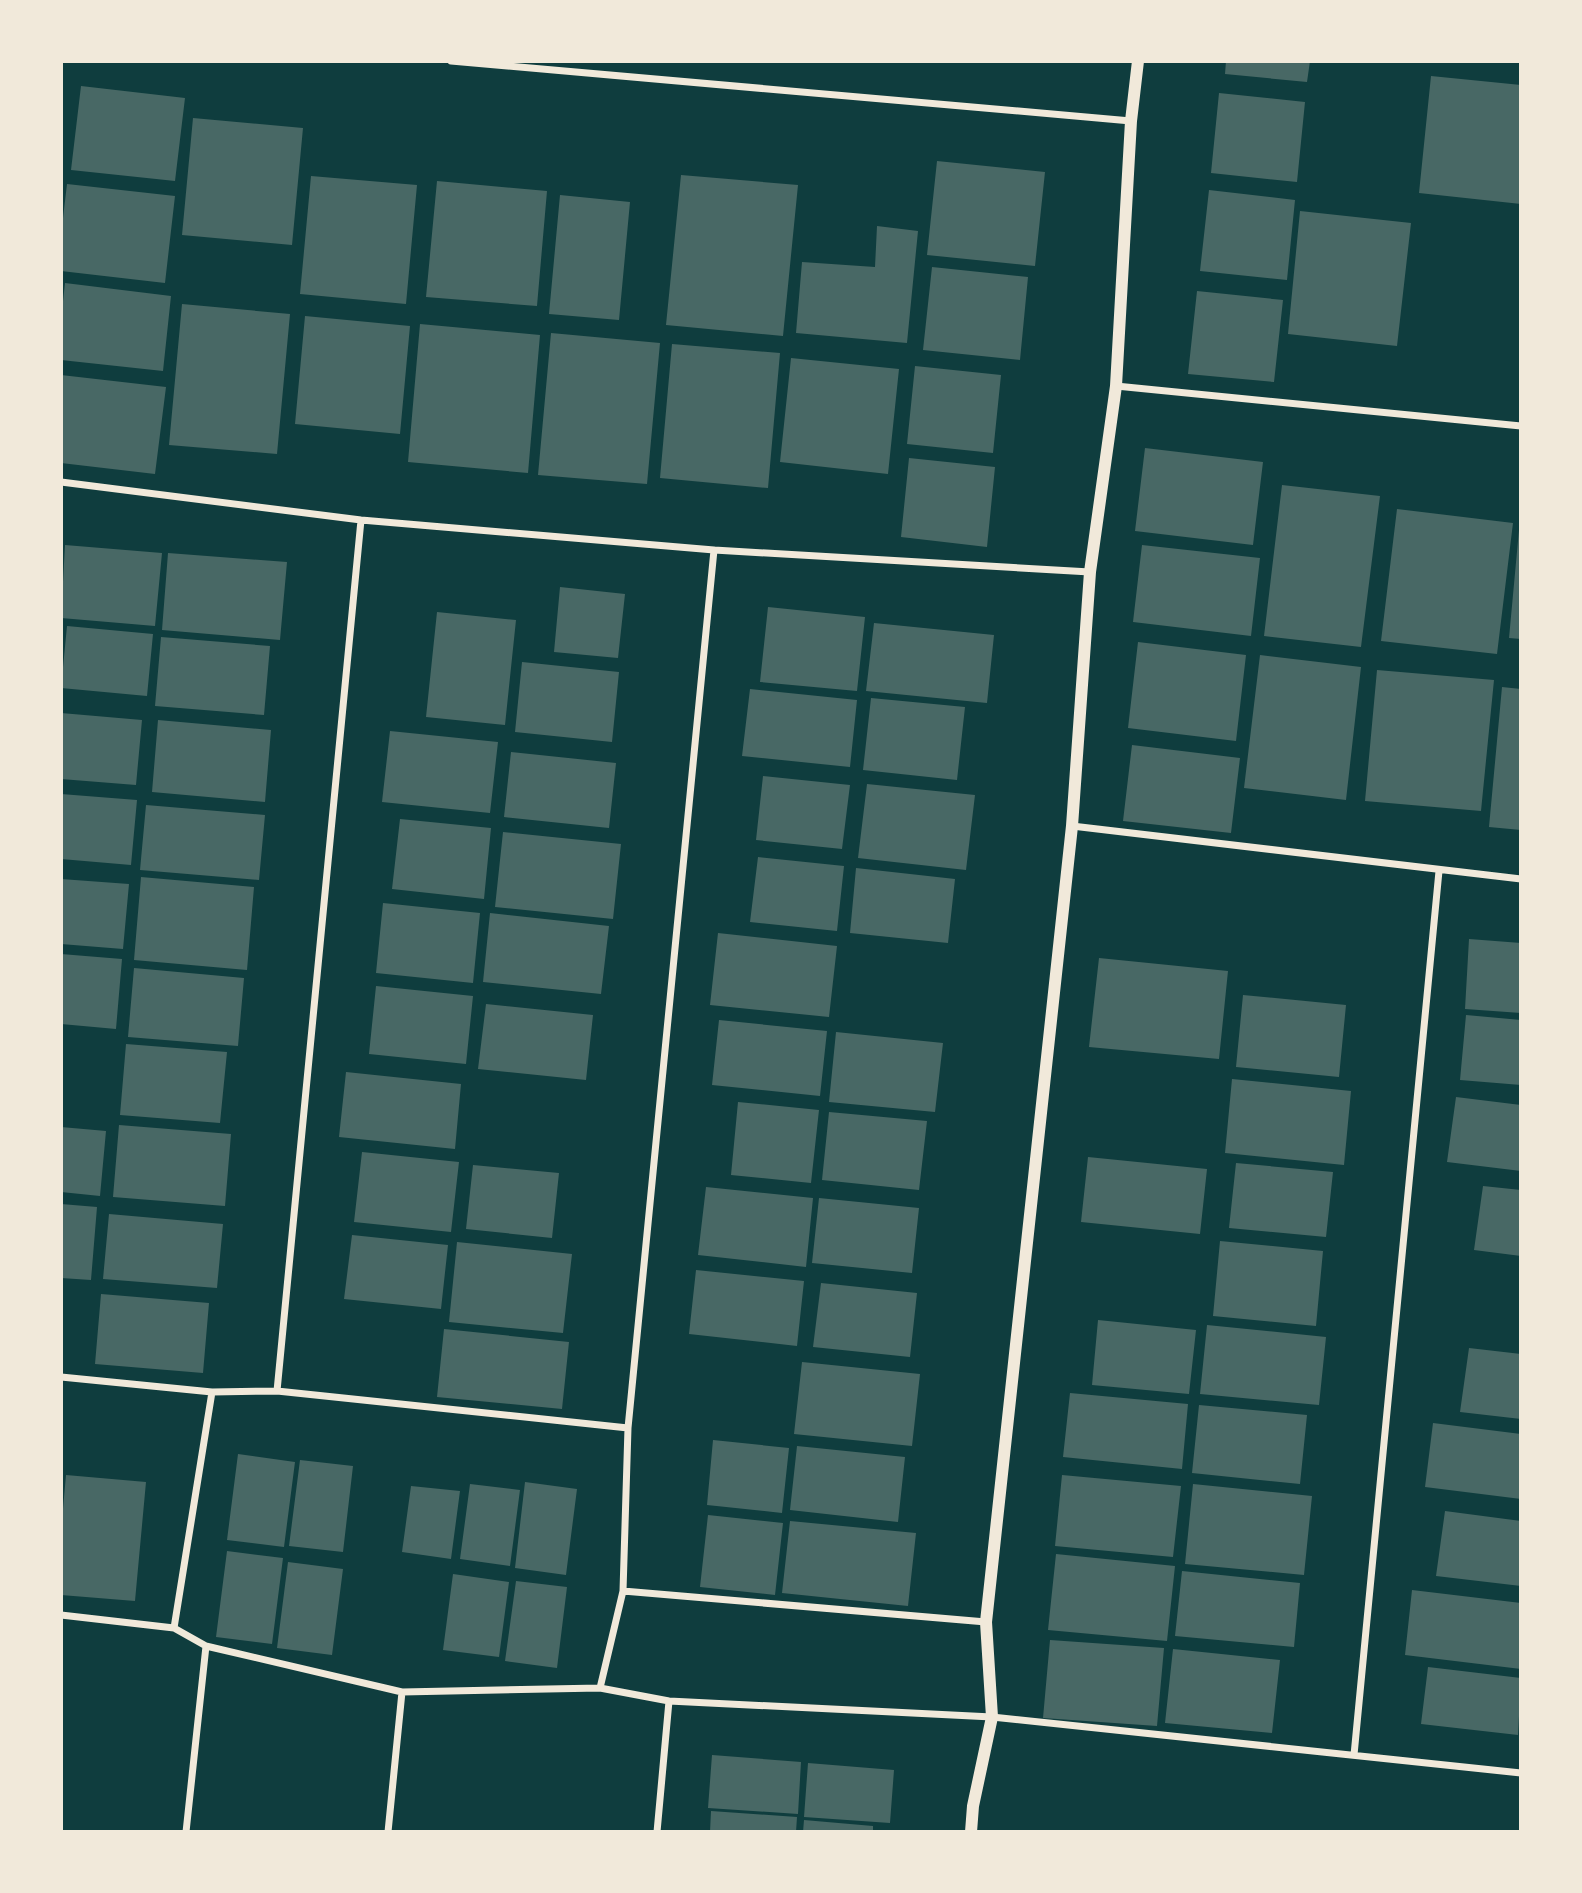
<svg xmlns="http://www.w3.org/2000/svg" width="1582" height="1893" font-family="Ubuntu,sans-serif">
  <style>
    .building { fill: #486865 }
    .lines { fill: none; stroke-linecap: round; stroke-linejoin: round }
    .minor { stroke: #f1e9da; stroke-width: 7 }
    .tertiary { stroke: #f1e9da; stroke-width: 12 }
  </style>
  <rect width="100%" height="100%" fill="#0f3d3e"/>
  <path class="building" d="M 1226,61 L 1310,61 L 1307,82 L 1225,74 Z
    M 1431,76 L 1521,85 L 1521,204 L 1419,193 Z
    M 81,86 L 185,98 L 175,181 L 71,170 Z
    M 1219,93 L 1305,102 L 1297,182 L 1211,173 Z
    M 193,118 L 303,128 L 292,245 L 182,235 Z
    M 937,161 L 1045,172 L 1035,266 L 927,255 Z
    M 681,175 L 798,185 L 783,336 L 666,325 Z
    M 311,176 L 417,185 L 406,304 L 300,294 Z
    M 437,181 L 547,191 L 537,306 L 426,297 Z
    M 67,184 L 175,196 L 165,283 L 61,271 L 61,235 Z
    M 1209,190 L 1295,200 L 1287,280 L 1200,271 Z
    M 560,195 L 630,202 L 619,320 L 549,314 Z
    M 1300,211 L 1411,223 L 1397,346 L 1288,334 Z
    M 877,226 L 918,231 L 907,343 L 796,333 L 802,262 L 875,267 Z
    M 932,267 L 1028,277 L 1020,360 L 923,350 Z
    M 65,283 L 171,296 L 163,371 L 61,360 L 61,319 Z
    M 1197,291 L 1283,300 L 1274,382 L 1188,374 Z
    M 182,304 L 290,314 L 277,454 L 169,445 Z
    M 305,316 L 410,326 L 400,434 L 295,424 Z
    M 420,324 L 540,335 L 528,473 L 408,462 Z
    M 551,333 L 660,343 L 647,484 L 538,475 Z
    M 672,344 L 780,353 L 768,488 L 660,478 Z
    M 791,358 L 899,369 L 888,474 L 780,462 Z
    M 915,366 L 1001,375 L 993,453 L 907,444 Z
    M 61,375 L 166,387 L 155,474 L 61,463 Z
    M 1145,448 L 1263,462 L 1253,545 L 1135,531 Z
    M 909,458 L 995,467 L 987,547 L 901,537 Z
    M 1282,485 L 1380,496 L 1361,647 L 1264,636 Z
    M 1397,509 L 1513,523 L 1497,654 L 1381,641 Z
    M 1519,530 L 1521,530 L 1521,639 L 1509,638 Z
    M 65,545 L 162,553 L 155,626 L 61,618 Z
    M 1142,545 L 1260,558 L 1251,636 L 1133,622 Z
    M 168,553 L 287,562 L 280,640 L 162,630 Z
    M 560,587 L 625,594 L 618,658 L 554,652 Z
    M 768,607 L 865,617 L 857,691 L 760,682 Z
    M 437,612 L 516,620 L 505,725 L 426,717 Z
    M 874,623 L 994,635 L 987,703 L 866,691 Z
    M 67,626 L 153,634 L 147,696 L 61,688 Z
    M 161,637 L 270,646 L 264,715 L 155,706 Z
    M 1138,642 L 1246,655 L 1236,741 L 1128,728 Z
    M 1260,655 L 1361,667 L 1346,800 L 1244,788 Z
    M 522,662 L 619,672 L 612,742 L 515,732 Z
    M 1377,670 L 1494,680 L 1481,811 L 1365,801 Z
    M 1502,687 L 1521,689 L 1521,830 L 1489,827 Z
    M 750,689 L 857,700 L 850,767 L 742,756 Z
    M 871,698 L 965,707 L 957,780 L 863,770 Z
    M 61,713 L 142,720 L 136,785 L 61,779 Z
    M 158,720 L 271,730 L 265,802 L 152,792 Z
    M 390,731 L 498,742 L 490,813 L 382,802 Z
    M 1132,745 L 1240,758 L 1231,833 L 1123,821 Z
    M 511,752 L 616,763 L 609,828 L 504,817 Z
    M 763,776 L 850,785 L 842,849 L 756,840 Z
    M 867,784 L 975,795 L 966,870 L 858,858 Z
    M 61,794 L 137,800 L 131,865 L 61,859 Z
    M 146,805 L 265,815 L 259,880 L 140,870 Z
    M 400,819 L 491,828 L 484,899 L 392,889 Z
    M 503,832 L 621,844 L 613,919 L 495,907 Z
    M 758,857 L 844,866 L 837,931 L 750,922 Z
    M 856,868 L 955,879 L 948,943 L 850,933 Z
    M 141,877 L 254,887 L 247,970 L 134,960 Z
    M 61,879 L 129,884 L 123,949 L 61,944 Z
    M 383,903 L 480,913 L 473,983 L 376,973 Z
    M 490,913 L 609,926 L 601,994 L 483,982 Z
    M 718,933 L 837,946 L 829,1017 L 710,1005 Z
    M 1469,939 L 1521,943 L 1521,1013 L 1465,1009 Z
    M 61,954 L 122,959 L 116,1029 L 61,1024 Z
    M 1099,958 L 1228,971 L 1219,1059 L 1089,1047 Z
    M 134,968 L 244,978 L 238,1046 L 128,1037 Z
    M 376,986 L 473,996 L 466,1064 L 369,1054 Z
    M 1243,995 L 1346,1005 L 1339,1077 L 1236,1067 Z
    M 486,1004 L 593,1015 L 586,1080 L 478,1069 Z
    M 1466,1015 L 1521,1020 L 1521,1085 L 1460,1080 Z
    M 719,1020 L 827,1031 L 820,1096 L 712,1085 Z
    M 836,1032 L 943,1043 L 935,1112 L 829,1102 Z
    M 126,1044 L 227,1052 L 220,1123 L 120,1115 Z
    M 346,1072 L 461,1084 L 455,1149 L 339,1137 Z
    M 1232,1079 L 1351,1091 L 1344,1165 L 1225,1153 Z
    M 1456,1097 L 1521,1105 L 1521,1171 L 1447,1162 Z
    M 738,1102 L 819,1110 L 811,1183 L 731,1175 Z
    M 829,1112 L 927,1121 L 919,1190 L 822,1180 Z
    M 119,1125 L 231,1134 L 225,1206 L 113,1197 Z
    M 61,1127 L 106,1131 L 100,1196 L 61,1192 Z
    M 362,1152 L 459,1162 L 451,1232 L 354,1222 Z
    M 1088,1157 L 1207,1169 L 1200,1234 L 1081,1222 Z
    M 1236,1163 L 1333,1172 L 1326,1237 L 1229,1228 Z
    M 473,1165 L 559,1173 L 552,1238 L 466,1229 Z
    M 1483,1186 L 1521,1190 L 1521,1256 L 1474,1250 Z
    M 706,1187 L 813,1198 L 806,1267 L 698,1255 Z
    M 819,1198 L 919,1208 L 912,1273 L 812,1263 Z
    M 61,1204 L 97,1207 L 91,1280 L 61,1278 Z
    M 109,1214 L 223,1224 L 217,1288 L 103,1279 Z
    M 352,1235 L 448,1245 L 441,1309 L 344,1299 Z
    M 1220,1241 L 1323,1251 L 1316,1326 L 1213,1316 Z
    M 457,1242 L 572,1254 L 563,1333 L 449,1322 Z
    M 696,1270 L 804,1281 L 797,1346 L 689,1334 Z
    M 821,1283 L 917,1293 L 910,1357 L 813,1347 Z
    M 101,1294 L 209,1303 L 203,1373 L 95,1364 Z
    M 1098,1320 L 1196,1330 L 1189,1394 L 1092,1385 Z
    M 1207,1325 L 1326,1337 L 1319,1405 L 1200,1394 Z
    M 444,1329 L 569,1342 L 562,1409 L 437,1397 Z
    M 1469,1348 L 1521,1354 L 1521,1419 L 1460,1412 Z
    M 802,1362 L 920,1374 L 912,1446 L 794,1434 Z
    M 1070,1393 L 1188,1404 L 1182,1469 L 1063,1457 Z
    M 1199,1405 L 1307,1415 L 1300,1484 L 1192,1473 Z
    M 1433,1423 L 1521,1434 L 1521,1499 L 1425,1487 Z
    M 713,1440 L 789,1448 L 782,1513 L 707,1505 Z
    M 797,1446 L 905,1457 L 898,1522 L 790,1510 Z
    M 238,1454 L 295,1462 L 284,1547 L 227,1540 Z
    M 300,1460 L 353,1466 L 343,1552 L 289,1546 Z
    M 66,1475 L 146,1482 L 135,1601 L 61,1595 L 61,1531 Z
    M 1062,1475 L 1181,1486 L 1173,1557 L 1055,1546 Z
    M 525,1482 L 577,1489 L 566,1575 L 515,1568 Z
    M 470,1484 L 520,1490 L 510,1566 L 460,1559 Z
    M 1193,1484 L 1312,1496 L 1304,1575 L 1185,1564 Z
    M 411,1486 L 460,1491 L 451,1559 L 402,1552 Z
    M 1445,1511 L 1521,1521 L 1521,1586 L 1436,1576 Z
    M 708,1515 L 783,1523 L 775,1595 L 700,1587 Z
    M 790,1521 L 916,1533 L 908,1606 L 782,1593 Z
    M 227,1551 L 283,1558 L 272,1644 L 216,1637 Z
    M 1056,1554 L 1175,1566 L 1167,1641 L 1048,1630 Z
    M 288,1562 L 343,1569 L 332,1655 L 277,1648 Z
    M 1182,1571 L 1300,1583 L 1294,1647 L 1175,1636 Z
    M 453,1574 L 509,1582 L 499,1657 L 443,1650 Z
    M 516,1581 L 567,1587 L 557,1668 L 505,1661 Z
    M 1412,1590 L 1521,1603 L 1521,1669 L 1405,1655 Z
    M 1050,1640 L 1164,1648 L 1157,1726 L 1043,1718 Z
    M 1173,1649 L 1280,1660 L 1272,1733 L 1165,1723 Z
    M 1428,1667 L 1521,1678 L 1518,1735 L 1421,1724 Z
    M 712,1755 L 801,1762 L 798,1814 L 708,1808 Z
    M 808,1763 L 894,1770 L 890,1823 L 804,1817 Z
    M 711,1811 L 797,1817 L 796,1832 L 710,1832 Z
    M 804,1820 L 873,1826 L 873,1832 L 803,1832 Z"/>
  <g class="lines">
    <path class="minor" d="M 451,61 L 1131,121
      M 1116,386 L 1521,426
      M 61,482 L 361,520 L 714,550 L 1090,572
      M 1072,826 L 1521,879
      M 61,1377 L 212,1392 L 277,1391 L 628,1428
      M 277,1391 L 361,520
      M 623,1591 L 986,1622
      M 61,1615 L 174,1628 L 206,1646 L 402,1692 L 600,1688 L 669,1701 L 992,1717 L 1521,1773
      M 174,1628 L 212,1392
      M 600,1688 L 623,1591 L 628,1428 L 714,550
      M 1354,1755 L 1439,871
      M 186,1832 L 206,1646
      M 388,1832 L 402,1692
      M 657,1832 L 669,1701"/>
    <path class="tertiary" d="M 971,1832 L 973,1806 L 992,1717 L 986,1622 L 1072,826 L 1090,572 L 1116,386 L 1131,121 L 1138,61"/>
  </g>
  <rect width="1582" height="1893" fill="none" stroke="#f1e9da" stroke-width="126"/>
</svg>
